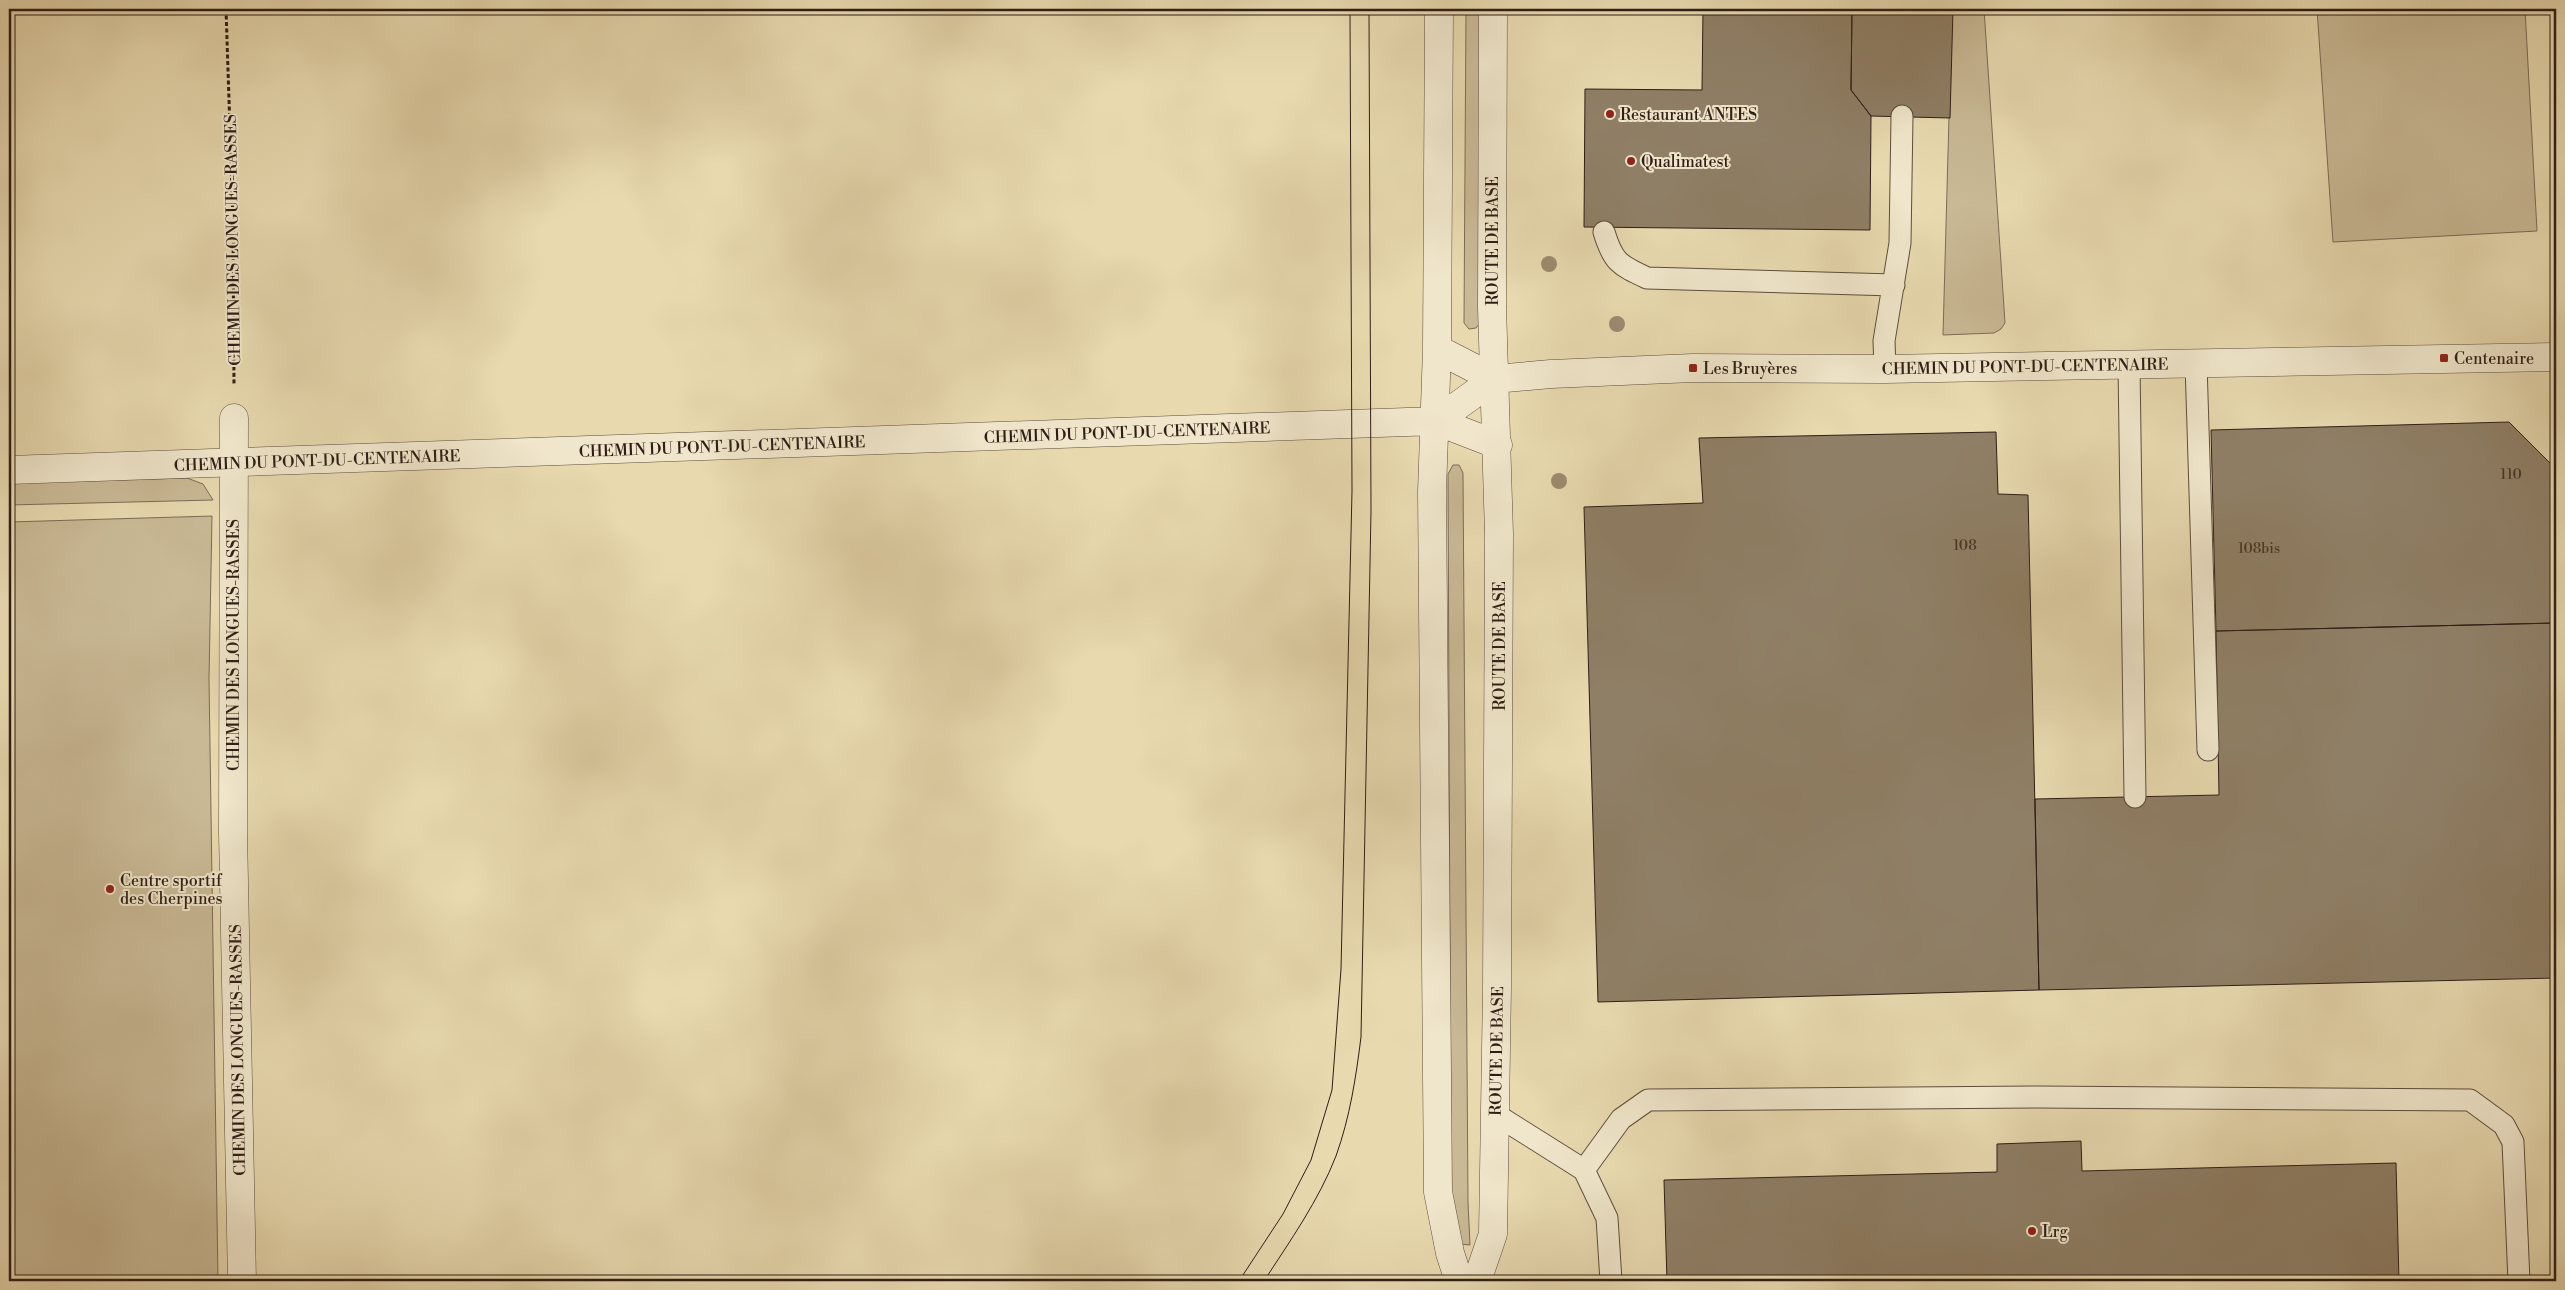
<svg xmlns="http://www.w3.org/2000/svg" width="2565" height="1290" font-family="'Libre Bodoni',serif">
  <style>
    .green { fill: #c9b995; stroke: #7c6c56 }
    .building { fill: #8f7f66; stroke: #2f1e17 }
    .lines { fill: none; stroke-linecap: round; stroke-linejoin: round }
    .service-casing { stroke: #5d4d3d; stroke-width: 23 }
    .minor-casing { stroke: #5d4d3d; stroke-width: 29 }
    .tertiary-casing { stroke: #5d4d3d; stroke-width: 29 }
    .path { stroke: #2f1e17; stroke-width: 3; stroke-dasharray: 4 2.5; stroke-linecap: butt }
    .service { stroke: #f0e6cb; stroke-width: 21 }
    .minor { stroke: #f0e6cb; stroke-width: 28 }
    .tertiary { stroke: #f0e6cb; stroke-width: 28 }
    .tram { stroke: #2f1e17; stroke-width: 1 }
    .tree { fill: #9c8b70 }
    .poi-dot { fill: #8f2418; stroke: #f0e6cb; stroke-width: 2 }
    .labels { text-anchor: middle; stroke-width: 4; stroke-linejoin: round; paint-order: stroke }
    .number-label { font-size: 14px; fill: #47362b }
    .poi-label { font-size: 16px; fill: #2f1e17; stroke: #f0e6cb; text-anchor: start }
    .street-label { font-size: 16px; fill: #2f1e17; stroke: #f0e6cb }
  </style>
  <rect width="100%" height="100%" fill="#e8d9af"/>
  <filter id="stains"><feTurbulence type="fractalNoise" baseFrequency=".004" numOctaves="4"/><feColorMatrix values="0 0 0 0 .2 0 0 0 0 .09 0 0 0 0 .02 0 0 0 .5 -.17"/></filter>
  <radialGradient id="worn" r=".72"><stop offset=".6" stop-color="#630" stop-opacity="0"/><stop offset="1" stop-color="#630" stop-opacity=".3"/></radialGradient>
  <path class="green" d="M 1466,9 L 1482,9 L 1480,323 L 1476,328 L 1469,329 L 1464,323 Z
    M 1952,9 L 1984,9 L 2005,323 L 2001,329 L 1994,333 L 1943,335 Z
    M 2317,9 L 2525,9 L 2537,231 L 2333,242 Z
    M 1453,465 L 1459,465 L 1463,473 L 1468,1203 L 1470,1245 L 1459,1244 L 1451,1206 L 1448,474 Z
    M 187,478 L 203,484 L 213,500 L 9,505 L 9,483 Z
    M 212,516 L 209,679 L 218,1281 L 9,1281 L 9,522 Z"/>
  <path class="building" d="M 1703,9 L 1852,9 L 1851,90 L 1871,116 L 1870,230 L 1584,227 L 1585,89 L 1702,90 Z
    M 1852,9 L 1953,9 L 1950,118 L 1871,116 L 1851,90 Z
    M 2509,422 L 2556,469 L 2556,623 L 2216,631 L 2211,430 Z
    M 1996,432 L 1998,494 L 2028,495 L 2039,990 L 1598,1002 L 1584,507 L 1703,503 L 1699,438 Z
    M 2556,623 L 2556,978 L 2039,990 L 2035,799 L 2219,795 L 2216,631 Z
    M 2081,1141 L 2082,1171 L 2396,1163 L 2399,1281 L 1667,1281 L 1664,1180 L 1997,1172 L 1997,1144 Z"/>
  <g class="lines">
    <g class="service-casing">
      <path id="service" d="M 1604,232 C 1613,262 1619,265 1647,278 L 1894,285
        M 2196,363 L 2208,750
        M 2129,364 L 2135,797
        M 1885,369 L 1884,341 L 1900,243 L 1902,116
        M 1495,1114 L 1584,1170 L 1607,1218 L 1611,1281
        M 1584,1170 L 1621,1119 L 1648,1100 L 2036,1097 L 2470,1100 L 2504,1125 L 2513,1142 L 2519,1281"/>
    </g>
    <g class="minor-casing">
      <path id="minor" d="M 234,418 L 233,832 L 242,1281"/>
    </g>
    <g class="tertiary-casing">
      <path id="tertiary" d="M 1439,9 L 1437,349 L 1432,492 L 1438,1192 L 1450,1253 L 1459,1281
        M 1437,349 L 1495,379
        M 1436,421 L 1495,379 L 1551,374 L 1693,368 L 1885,369 L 2556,357
        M 9,470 L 1436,421 L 1498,445
        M 1477,1281 L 1493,1234 L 1497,988 L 1499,534 L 1492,307 L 1493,9"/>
    </g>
    <path class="path" d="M 226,9 L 233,221 L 234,385"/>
    <use href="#service" class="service"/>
    <use href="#minor" class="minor"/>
    <use href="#tertiary" class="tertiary"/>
    <path class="tram" d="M 1239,1281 L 1283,1214 L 1311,1160 L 1332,1090 L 1341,969 L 1352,491 L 1350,9
      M 1264,1281 C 1290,1241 1319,1200 1336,1156 C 1350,1117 1356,1077 1361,1037 L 1371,511 L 1369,9"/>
  </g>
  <g class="tree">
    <circle cx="1549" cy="264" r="8"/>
    <circle cx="1617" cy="324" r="8"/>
    <circle cx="1559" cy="481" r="8"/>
  </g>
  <g class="poi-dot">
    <circle cx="1610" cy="114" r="5"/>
    <circle cx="1631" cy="161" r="5"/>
    <rect x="2439" y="353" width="10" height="10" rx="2.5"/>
    <rect x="1688" y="363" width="10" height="10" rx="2.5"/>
    <circle cx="110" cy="889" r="5"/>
    <circle cx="2032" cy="1231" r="5"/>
  </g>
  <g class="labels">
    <g class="number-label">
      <text x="2511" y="479">110</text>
      <text x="1965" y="550">108</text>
      <text x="2259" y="553">108bis</text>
    </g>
    <g class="poi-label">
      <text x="1620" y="120">Restaurant ANTES</text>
      <text x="1641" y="167">Qualimatest</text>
      <text x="2454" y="364">Centenaire</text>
      <text x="1703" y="374">Les Bruyères</text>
      <text x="120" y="886">Centre sportif<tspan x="120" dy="18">des Cherpines</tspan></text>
      <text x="2042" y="1237">Lrg</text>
    </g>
    <g class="street-label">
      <text transform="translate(232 240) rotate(-91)" y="6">CHEMIN DES LONGUES-RASSES</text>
      <text transform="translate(1492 241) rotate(-90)" y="6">ROUTE DE BASE</text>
      <text transform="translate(2025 366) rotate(-1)" y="6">CHEMIN DU PONT-DU-CENTENAIRE</text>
      <text transform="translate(1127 432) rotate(-2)" y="6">CHEMIN DU PONT-DU-CENTENAIRE</text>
      <text transform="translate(722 446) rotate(-2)" y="6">CHEMIN DU PONT-DU-CENTENAIRE</text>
      <text transform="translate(317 460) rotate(-2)" y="6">CHEMIN DU PONT-DU-CENTENAIRE</text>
      <text transform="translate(233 645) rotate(-90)" y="6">CHEMIN DES LONGUES-RASSES</text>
      <text transform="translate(1499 646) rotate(-90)" y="6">ROUTE DE BASE</text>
      <text transform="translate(237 1050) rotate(-91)" y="6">CHEMIN DES LONGUES-RASSES</text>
      <text transform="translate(1496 1051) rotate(-89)" y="6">ROUTE DE BASE</text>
    </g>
  </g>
  <rect width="2565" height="1290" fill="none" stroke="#e8d9af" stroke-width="30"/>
  <rect x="10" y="10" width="2545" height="1270" fill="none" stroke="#2f1e17" stroke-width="2.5"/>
  <rect x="15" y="15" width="2535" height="1260" fill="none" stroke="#2f1e17"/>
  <rect width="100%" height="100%" filter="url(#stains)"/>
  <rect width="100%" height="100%" fill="url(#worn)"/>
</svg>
